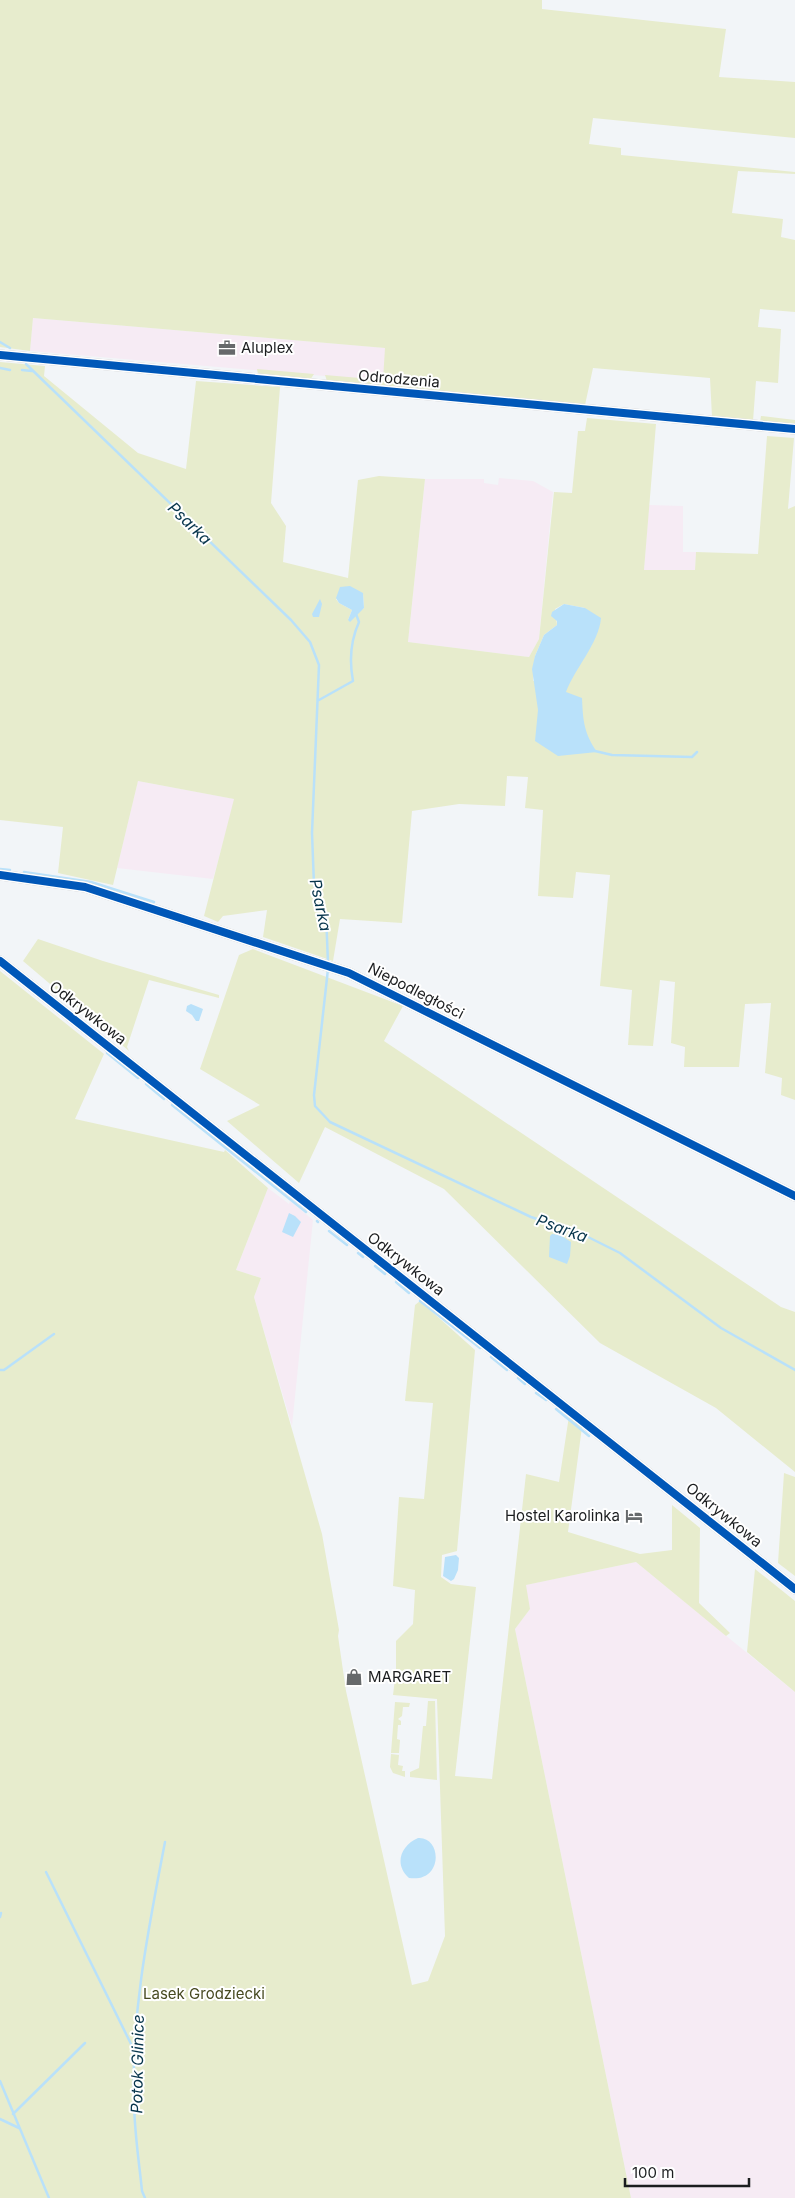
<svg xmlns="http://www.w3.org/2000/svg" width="795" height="2198" font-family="Inter,sans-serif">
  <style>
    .industrial { fill: #f6ebf4 }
    .green { fill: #e7eccd; fill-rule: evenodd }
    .water { fill: #b9e1fa }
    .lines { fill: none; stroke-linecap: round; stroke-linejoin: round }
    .stream { stroke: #b9e1fa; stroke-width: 2.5 }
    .minor-casing { stroke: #b7b8bb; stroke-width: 11 }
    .minor { stroke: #fdfefe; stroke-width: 10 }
    .cycleway-casing { stroke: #fff; stroke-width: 11 }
    .cycleway { stroke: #0057b8; stroke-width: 8 }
    .labels { text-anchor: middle; stroke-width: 4; stroke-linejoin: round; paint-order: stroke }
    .poi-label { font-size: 15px; fill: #1b1d1f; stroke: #fff; text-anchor: start }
    .street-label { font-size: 15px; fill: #1b1d1f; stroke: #fff }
    .park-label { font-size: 15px; fill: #474a20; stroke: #fff }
    .water-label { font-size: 16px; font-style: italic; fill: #07354c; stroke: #fff }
  </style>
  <rect width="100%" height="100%" fill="#f2f5f8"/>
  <path class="industrial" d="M 33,318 L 386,348 L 383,381 L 30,351 Z
    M 499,478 L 533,481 L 553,492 L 539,639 L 529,657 L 408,642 L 425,479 L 484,479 L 484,483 L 498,485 Z
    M 649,505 L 683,506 L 683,552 L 696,552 L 695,570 L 644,570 Z
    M 138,781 L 235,799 L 213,879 L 117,868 Z
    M 268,1188 L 289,1204 L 290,1201 L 313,1220 L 292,1426 L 254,1297 L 261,1278 L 236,1270 Z
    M 636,1562 L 795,1692 L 795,2198 L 631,2198 L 515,1629 L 530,1609 L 525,1585 Z"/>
  <path class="green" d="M 0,0 L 542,0 L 542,9 L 726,29 L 719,77 L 795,82 L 795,138 L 593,118 L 589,144 L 621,148 L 621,155 L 795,172 L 795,174 L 738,171 L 732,213 L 783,219 L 781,237 L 795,240 L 795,312 L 760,309 L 758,327 L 781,329 L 778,383 L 756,381 L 753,421 L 712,417 L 710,378 L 593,368 L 585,405 L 327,381 L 325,375 L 383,380 L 385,348 L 33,318 L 30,351 L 0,347 Z
    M 0,362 L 45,366 L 44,376 L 138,453 L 186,469 L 196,381 L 280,387 L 271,503 L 286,526 L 283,562 L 348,578 L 358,480 L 379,476 L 425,479 L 408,642 L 529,657 L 539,639 L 554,492 L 572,493 L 578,431 L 585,431 L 587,418 L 656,424 L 644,570 L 695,570 L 696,552 L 758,554 L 767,436 L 794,438 L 788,509 L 795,506 L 795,1100 L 781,1095 L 782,1078 L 765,1073 L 771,1003 L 745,1004 L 739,1067 L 684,1067 L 685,1047 L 671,1043 L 675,982 L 660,980 L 653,1046 L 628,1045 L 632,990 L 600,986 L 610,875 L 576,872 L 573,898 L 538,896 L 543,810 L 525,808 L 528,777 L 507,776 L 505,806 L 459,804 L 412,811 L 402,923 L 340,919 L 333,961 L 263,937 L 267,910 L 223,916 L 218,922 L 204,916 L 234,799 L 138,781 L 113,885 L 58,873 L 63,827 L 0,820 ZM 363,593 L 364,608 L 348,620 L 352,610 L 339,603 L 336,599 ZM 564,604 L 585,608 L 592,644 L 583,659 L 533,681 L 535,656 L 544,635 L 557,625 L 555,609 Z
    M 257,369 L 314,374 L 310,380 L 258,374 Z
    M 761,416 L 795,420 L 795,425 L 760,422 Z
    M 38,939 L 103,961 L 219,995 L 219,998 L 149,980 L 127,1047 L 129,1051 L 23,961 Z
    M 253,949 L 403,1006 L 384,1041 L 781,1307 L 795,1312 L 795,1472 L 716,1408 L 600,1343 L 444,1189 L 325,1127 L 299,1183 L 227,1121 L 260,1105 L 200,1069 L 239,955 Z
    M 0,971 L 104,1054 L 75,1119 L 224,1152 L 225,1150 L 268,1188 L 236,1270 L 261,1278 L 254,1297 L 322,1534 L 339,1630 L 338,1636 L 346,1691 L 412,1985 L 428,1981 L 445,1936 L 437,1699 L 393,1695 L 396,1671 L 396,1641 L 413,1624 L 415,1590 L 393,1586 L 399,1497 L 424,1499 L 433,1403 L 405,1401 L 415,1305 L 420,1301 L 475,1350 L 457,1551 L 442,1555 L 441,1577 L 451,1584 L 476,1587 L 455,1776 L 492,1779 L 526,1474 L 559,1482 L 569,1416 L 582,1427 L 568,1532 L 640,1554 L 672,1550 L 672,1505 L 700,1528 L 699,1603 L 730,1633 L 726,1636 L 636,1562 L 526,1585 L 530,1609 L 515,1629 L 631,2198 L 0,2198 Z
    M 784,1473 L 795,1477 L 795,1576 L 778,1563 Z
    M 755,1569 L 795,1601 L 795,1692 L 747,1652 Z
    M 428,1701 L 435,1701 L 437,1780 L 410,1777 L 410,1772 L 419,1768 L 423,1726 L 426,1726 Z
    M 395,1702 L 410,1703 L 409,1707 L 403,1707 L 402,1716 L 398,1719 L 401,1721 L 401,1725 L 398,1725 L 397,1739 L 400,1740 L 399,1753 L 391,1753 Z
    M 391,1754 L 399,1755 L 398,1765 L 403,1766 L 402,1771 L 405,1771 L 405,1777 L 393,1773 L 390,1767 Z"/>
  <path class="water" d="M 350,586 L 363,593 L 364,608 L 350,622 L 348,620 L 352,610 L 339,603 L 336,598 L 340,587 Z
    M 320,599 L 322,604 L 319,617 L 313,617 L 312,614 Z
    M 564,604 L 585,608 L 601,618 C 599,643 575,668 566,692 L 582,698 C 583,721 584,733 597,752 L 558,756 L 535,741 L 538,710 L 532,669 L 535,656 L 544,635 L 557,625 L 557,621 L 551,616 L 552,612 Z
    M 191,1004 L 203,1009 L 199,1021 L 196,1021 L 192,1015 L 186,1011 L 187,1006 Z
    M 289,1213 L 295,1216 L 301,1222 L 293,1237 L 282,1232 Z
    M 552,1234 L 560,1235 L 571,1242 L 570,1256 L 567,1264 L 549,1257 L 550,1236 Z
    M 456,1555 L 459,1558 L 458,1570 L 454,1579 L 451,1581 L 443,1576 L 445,1557 Z
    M 418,1838 C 442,1836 444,1883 409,1878 C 394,1865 400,1846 418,1838 Z"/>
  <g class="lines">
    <path class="stream" d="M 0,342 L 10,348
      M 26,364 L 291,620 L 310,642 L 319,665 L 312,833 L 314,885 L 326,914 L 328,963
      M 0,368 L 10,370
      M 22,370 L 32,371
      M 319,700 L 353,681 C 349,660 350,642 359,622 L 356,614
      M 595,751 L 612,755 L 692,757 L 697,752
      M 0,869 L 10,870
      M 24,872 L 91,882 L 154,902
      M 328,969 L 314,1095 L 315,1106 L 330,1122 L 531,1217 L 580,1233 L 620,1253 L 721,1328 L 795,1370
      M 107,1053 L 138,1078
      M 146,1084 L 164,1099
      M 172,1105 L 306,1212
      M 317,1221 L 318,1222
      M 329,1231 L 347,1245
      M 358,1253 L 363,1257
      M 375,1266 L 385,1274
      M 396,1282 L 409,1293
      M 420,1301 L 480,1348
      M 491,1357 L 507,1370
      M 0,1370 L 4,1370 L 54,1334
      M 518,1378 L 525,1384
      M 536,1393 L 546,1400
      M 556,1409 L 589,1436
      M 46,1872 L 134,2050
      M 0,1917 L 1,1913
      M 0,2081 L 49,2198
      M 13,2114 L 85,2043
      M 0,2119 L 19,2128
      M 145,2198 L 142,2191 C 139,2161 134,2130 134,2100 C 131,2013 149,1926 165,1842"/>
    <g class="minor-casing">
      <path id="minor" d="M 0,355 L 795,429
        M 0,875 L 85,887 L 349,973 L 795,1196
        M 0,961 L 795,1589"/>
    </g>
    <use href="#minor" class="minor"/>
    <g class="cycleway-casing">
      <path id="cycleway" d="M 0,355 L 795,429
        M 0,875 L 85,887 L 349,973 L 795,1196
        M 0,961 L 795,1589"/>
    </g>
    <use href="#cycleway" class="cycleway"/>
  </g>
  <defs>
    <g id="office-bare" transform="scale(1.35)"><path d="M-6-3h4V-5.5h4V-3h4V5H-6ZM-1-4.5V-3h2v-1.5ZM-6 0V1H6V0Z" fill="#66696b" stroke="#fff" stroke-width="2.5" paint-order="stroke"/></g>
    <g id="hotel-bare" transform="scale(1.35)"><path d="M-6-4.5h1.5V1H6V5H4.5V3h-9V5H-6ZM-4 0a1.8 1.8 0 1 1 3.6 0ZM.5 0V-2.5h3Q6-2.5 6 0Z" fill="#66696b" stroke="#fff" stroke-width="2.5" paint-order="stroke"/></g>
    <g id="shop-bare" transform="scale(1.35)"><path d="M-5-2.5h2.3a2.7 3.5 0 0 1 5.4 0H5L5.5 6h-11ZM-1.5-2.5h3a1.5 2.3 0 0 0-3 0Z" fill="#66696b" stroke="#fff" stroke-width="2.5" paint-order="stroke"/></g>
  </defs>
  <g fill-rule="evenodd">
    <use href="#office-bare" x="227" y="348"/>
    <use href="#hotel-bare" x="634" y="1516"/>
    <use href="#shop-bare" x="354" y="1677"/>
  </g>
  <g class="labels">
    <g class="poi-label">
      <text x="241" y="353">Aluplex</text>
      <text x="620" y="1521" text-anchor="end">Hostel Karolinka</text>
      <text x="368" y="1682">MARGARET</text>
    </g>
    <g class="street-label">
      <text transform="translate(399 379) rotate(5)" y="5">Odrodzenia</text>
      <text transform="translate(416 991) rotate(27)" y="5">Niepodległości</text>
      <text transform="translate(88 1013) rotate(38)" y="5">Odkrywkowa</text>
      <text transform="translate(406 1264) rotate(38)" y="5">Odkrywkowa</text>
      <text transform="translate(724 1515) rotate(39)" y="5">Odkrywkowa</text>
    </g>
    <g class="park-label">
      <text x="204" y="1999">Lasek Grodziecki</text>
    </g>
    <g class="water-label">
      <text transform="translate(190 523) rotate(44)" y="6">Psarka</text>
      <text transform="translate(321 905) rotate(78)" y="6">Psarka</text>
      <text transform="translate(562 1228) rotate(20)" y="6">Psarka</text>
      <text transform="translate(137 2064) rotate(-89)" y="6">Potok Glinice</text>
    </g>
  </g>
  <path d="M625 2178v8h124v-8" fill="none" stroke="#1b1d1f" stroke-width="2.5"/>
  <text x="632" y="2178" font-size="15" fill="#1b1d1f" stroke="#ffffff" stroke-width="4" paint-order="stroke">100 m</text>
</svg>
